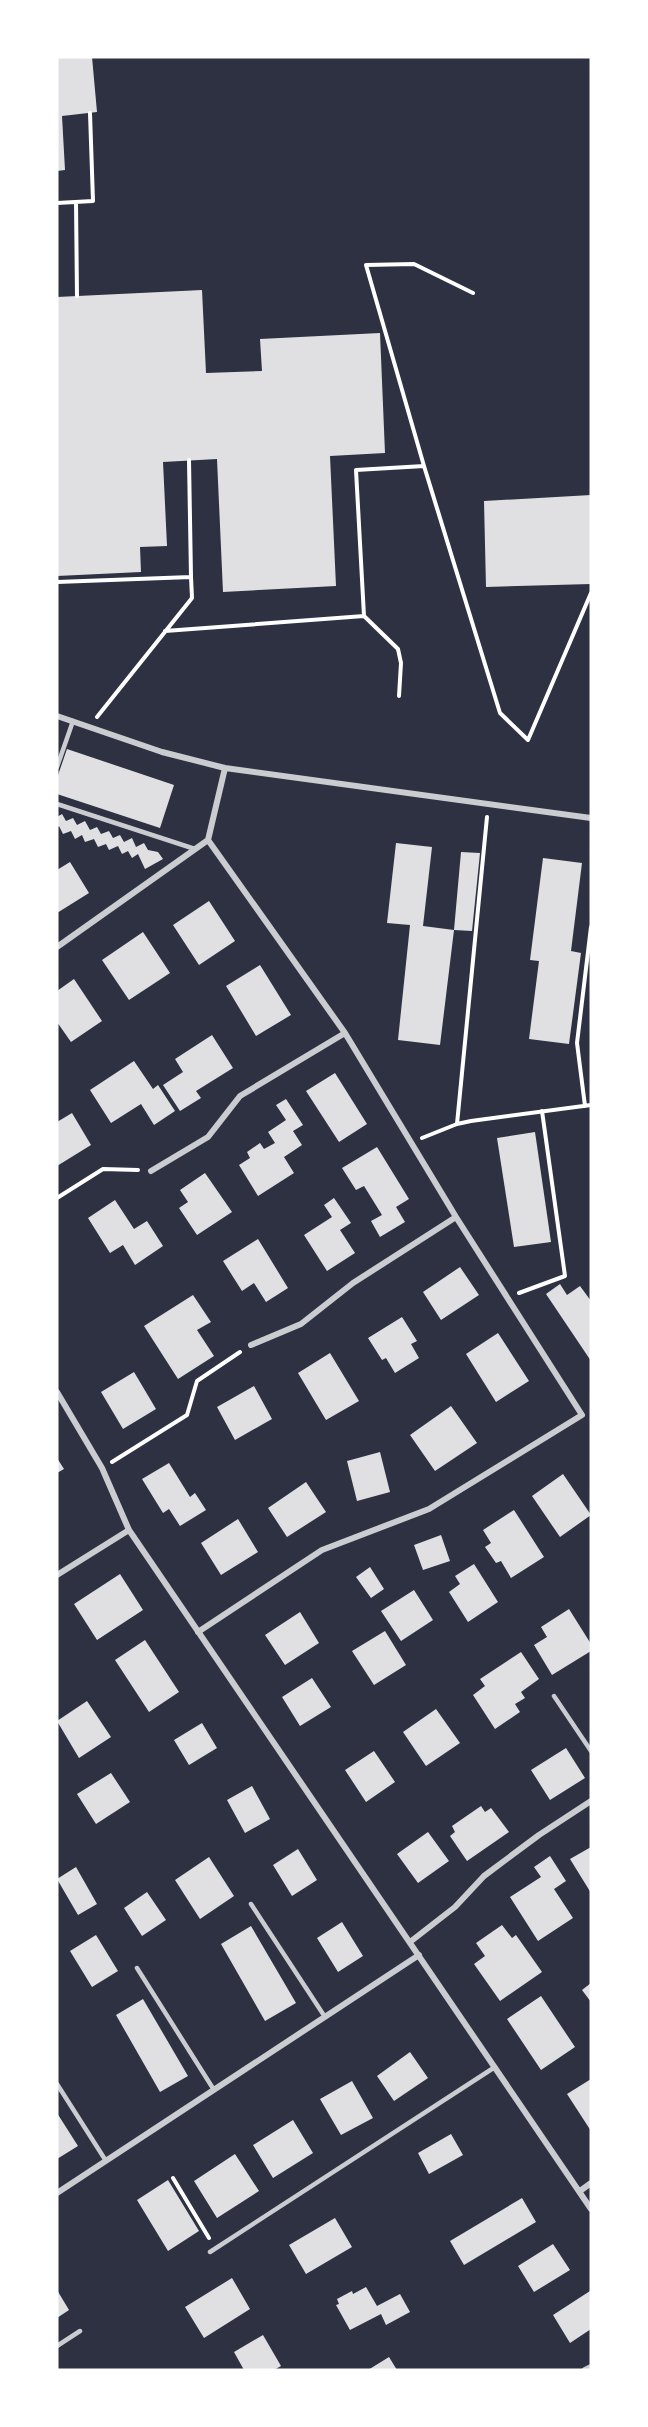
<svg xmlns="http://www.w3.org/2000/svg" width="648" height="2427" font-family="Mulish,sans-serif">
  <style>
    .building { fill: #e0e0e3 }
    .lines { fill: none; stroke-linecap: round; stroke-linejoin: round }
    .path { stroke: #fff; stroke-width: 4 }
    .service { stroke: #caccd0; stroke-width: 4.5 }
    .minor { stroke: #caccd0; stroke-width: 6 }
  </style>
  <rect width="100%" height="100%" fill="#2d3142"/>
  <path class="building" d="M 57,57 L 92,57 L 97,112 L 62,116 L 65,170 L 57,171 Z
    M 202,290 L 206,373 L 262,371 L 260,339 L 380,333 L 385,453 L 330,456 L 336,586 L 223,592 L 217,459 L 163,462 L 167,546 L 140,547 L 141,572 L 57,576 L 57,297 Z
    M 591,495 L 591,584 L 486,587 L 484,501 Z
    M 67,749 L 174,785 L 160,828 L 57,794 L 57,778 Z
    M 62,814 L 66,821 L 73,818 L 77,825 L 85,821 L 90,830 L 97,827 L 101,834 L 109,831 L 113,838 L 120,835 L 124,842 L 132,838 L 136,847 L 144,843 L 148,850 L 158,852 L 163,859 L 145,869 L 138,854 L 132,858 L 128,851 L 122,854 L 118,846 L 109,850 L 106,844 L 98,847 L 94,839 L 85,842 L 82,835 L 75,839 L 71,831 L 63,834 L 59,826 L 57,828 L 57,817 Z
    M 396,843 L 432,847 L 423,926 L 454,930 L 440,1045 L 398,1040 L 410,925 L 387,923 Z
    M 461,852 L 480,853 L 472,931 L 454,930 Z
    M 543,858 L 582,863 L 571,951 L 581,953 L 569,1044 L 529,1039 L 539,961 L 530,960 Z
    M 70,862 L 89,893 L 57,913 L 57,870 Z
    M 209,901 L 235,941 L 199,965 L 173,925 Z
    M 143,932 L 170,973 L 129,1000 L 102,960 Z
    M 260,965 L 291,1015 L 256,1036 L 226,986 Z
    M 74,979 L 102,1021 L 71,1042 L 57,1022 L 57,991 Z
    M 212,1035 L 233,1068 L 196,1091 L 201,1098 L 180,1111 L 163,1085 L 183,1072 L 175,1059 Z
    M 134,1061 L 153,1089 L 158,1085 L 175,1111 L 154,1125 L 141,1104 L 111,1123 L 90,1090 Z
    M 335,1073 L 367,1124 L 339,1142 L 306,1091 Z
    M 286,1099 L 303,1125 L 293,1131 L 302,1145 L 284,1157 L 294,1173 L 258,1196 L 239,1165 L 250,1158 L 247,1152 L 260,1143 L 264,1149 L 275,1143 L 268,1132 L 286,1120 L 276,1105 Z
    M 72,1113 L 91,1145 L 57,1166 L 57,1122 Z
    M 535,1132 L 551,1242 L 514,1247 L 497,1138 Z
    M 377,1147 L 409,1199 L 396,1207 L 405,1222 L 380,1237 L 371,1221 L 382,1215 L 364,1186 L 356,1190 L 342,1168 Z
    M 205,1173 L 232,1212 L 197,1235 L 179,1208 L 188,1202 L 180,1190 Z
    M 334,1198 L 351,1223 L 340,1230 L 355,1253 L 327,1271 L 304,1235 L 332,1217 L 324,1205 Z
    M 115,1200 L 134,1229 L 147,1221 L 163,1246 L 135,1265 L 123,1245 L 110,1253 L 88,1218 Z
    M 258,1239 L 288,1288 L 266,1302 L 254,1283 L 242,1291 L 223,1261 Z
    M 460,1267 L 479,1295 L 441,1320 L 423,1292 Z
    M 560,1284 L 567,1295 L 580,1286 L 591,1301 L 591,1361 L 546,1294 Z
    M 193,1295 L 211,1322 L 197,1330 L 214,1356 L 178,1379 L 144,1326 Z
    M 402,1317 L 417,1341 L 411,1344 L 419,1358 L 395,1373 L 386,1358 L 382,1360 L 368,1338 Z
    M 498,1333 L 529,1381 L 496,1402 L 466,1354 Z
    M 330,1353 L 359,1401 L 326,1420 L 298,1373 Z
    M 134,1372 L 156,1409 L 123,1429 L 101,1392 Z
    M 254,1386 L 272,1419 L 235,1440 L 217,1407 Z
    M 451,1406 L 477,1443 L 435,1471 L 410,1435 Z
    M 380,1452 L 390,1492 L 357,1501 L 347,1461 Z
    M 57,1458 L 64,1469 L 57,1473 Z
    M 169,1463 L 190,1497 L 195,1493 L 206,1510 L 180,1526 L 169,1509 L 163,1513 L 142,1479 Z
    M 563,1474 L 591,1515 L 560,1537 L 532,1496 Z
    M 306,1482 L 326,1512 L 287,1537 L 268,1508 Z
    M 514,1510 L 544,1557 L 511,1578 L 501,1561 L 496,1563 L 485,1547 L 491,1543 L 483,1530 Z
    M 238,1519 L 258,1552 L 221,1575 L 201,1543 Z
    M 441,1535 L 450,1561 L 423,1570 L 414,1545 Z
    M 474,1564 L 498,1602 L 468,1622 L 449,1592 L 460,1584 L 455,1576 Z
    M 370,1567 L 384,1589 L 371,1598 L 356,1577 Z
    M 120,1574 L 143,1610 L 97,1640 L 74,1604 Z
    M 414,1590 L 433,1620 L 401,1641 L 381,1611 Z
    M 569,1609 L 591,1644 L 591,1651 L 552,1675 L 534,1645 L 547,1637 L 541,1627 Z
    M 300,1612 L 319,1643 L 285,1665 L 265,1635 Z
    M 385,1631 L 406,1665 L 374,1685 L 352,1651 Z
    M 145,1640 L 179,1692 L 149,1712 L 115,1660 Z
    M 521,1652 L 539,1679 L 521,1692 L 525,1698 L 515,1704 L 520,1712 L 495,1729 L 473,1695 L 485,1686 L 480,1679 Z
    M 312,1678 L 331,1707 L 300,1726 L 282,1697 Z
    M 87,1701 L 111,1737 L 79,1758 L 57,1721 Z
    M 436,1709 L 460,1743 L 426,1766 L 403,1732 Z
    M 202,1723 L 217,1748 L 189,1765 L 174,1740 Z
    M 566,1748 L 585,1778 L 550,1800 L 531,1770 Z
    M 374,1751 L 395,1782 L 366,1802 L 345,1770 Z
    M 111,1773 L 130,1802 L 96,1824 L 77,1794 Z
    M 252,1786 L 270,1819 L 245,1833 L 227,1800 Z
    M 481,1806 L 485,1812 L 491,1808 L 509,1832 L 467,1861 L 450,1836 L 455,1832 L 452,1826 Z
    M 428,1832 L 449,1861 L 418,1883 L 397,1854 Z
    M 591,1847 L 591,1893 L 570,1859 Z
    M 298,1849 L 317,1880 L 292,1896 L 273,1865 Z
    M 550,1856 L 566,1881 L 554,1889 L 573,1918 L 538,1941 L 510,1897 L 541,1877 L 534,1867 Z
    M 209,1857 L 234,1896 L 200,1919 L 175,1880 Z
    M 76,1867 L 97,1904 L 78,1915 L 57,1879 Z
    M 147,1892 L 166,1920 L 142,1936 L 124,1908 Z
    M 342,1922 L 363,1956 L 338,1972 L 317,1938 Z
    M 502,1925 L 512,1938 L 516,1935 L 542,1972 L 500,2001 L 474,1964 L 485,1956 L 476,1943 Z
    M 251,1926 L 296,2003 L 265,2021 L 221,1944 Z
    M 96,1935 L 118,1971 L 92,1987 L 70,1951 Z
    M 591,1983 L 591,2002 L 582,1990 Z
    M 541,1996 L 575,2047 L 541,2070 L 507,2019 Z
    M 143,1999 L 188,2076 L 160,2092 L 116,2015 Z
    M 410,2052 L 428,2078 L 394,2101 L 377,2076 Z
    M 591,2079 L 591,2131 L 567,2094 Z
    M 352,2081 L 373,2118 L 341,2135 L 320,2099 Z
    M 57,2113 L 78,2146 L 57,2159 Z
    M 293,2120 L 313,2153 L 273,2178 L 253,2145 Z
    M 451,2134 L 463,2155 L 429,2174 L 418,2153 Z
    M 235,2154 L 259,2191 L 217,2218 L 194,2181 Z
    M 168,2180 L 199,2231 L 168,2251 L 137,2200 Z
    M 522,2198 L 536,2222 L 464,2265 L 450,2241 Z
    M 335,2218 L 352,2247 L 306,2274 L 289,2245 Z
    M 553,2244 L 570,2270 L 534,2292 L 518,2266 Z
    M 232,2278 L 250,2309 L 204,2338 L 185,2307 Z
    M 366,2287 L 377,2306 L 400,2294 L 410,2312 L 386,2325 L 381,2314 L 350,2330 L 336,2305 L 339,2304 L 337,2299 L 352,2291 L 353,2294 Z
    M 57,2290 L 69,2310 L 57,2318 Z
    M 590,2291 L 591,2329 L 570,2343 L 553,2315 Z
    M 263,2335 L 281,2366 L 274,2370 L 244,2370 L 234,2352 Z
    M 389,2357 L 397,2370 L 368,2370 Z"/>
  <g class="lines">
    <path class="path" d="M 76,202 L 77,296
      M 57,203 L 93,201 L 90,113
      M 473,293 L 414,264 L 366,265 L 424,466 L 500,713 L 528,740 L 591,593
      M 57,582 L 191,577 L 189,460
      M 364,616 L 356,470 L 424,466
      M 165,631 L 364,616 L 398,649 L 401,663 L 399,696
      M 97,717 L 192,598 L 191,577
      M 585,1106 L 577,1043 L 591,927
      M 457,1124 L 487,817
      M 422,1138 L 457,1124 L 471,1121 L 591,1105
      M 57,1198 L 103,1169 L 138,1170
      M 519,1293 L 565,1276 L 542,1111
      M 112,1462 L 187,1415 L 197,1381 L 240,1352
      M 173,2178 L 209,2238"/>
    <path class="service" d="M 57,767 L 73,721
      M 57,804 L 195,849
      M 554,1696 L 591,1751
      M 251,1904 L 325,2017
      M 137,1968 L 214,2090
      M 57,2084 L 106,2161
      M 210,2252 L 495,2067
      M 57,2346 L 80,2331"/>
    <path class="minor" d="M 57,716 L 162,752 L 225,768 L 591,818
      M 57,947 L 208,840
      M 151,1171 L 208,1137 L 240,1096 L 345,1033
      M 251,1345 L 301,1324 L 353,1283 L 456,1217
      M 57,1392 L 102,1468 L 129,1530 L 591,2209
      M 57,1575 L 129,1530
      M 198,1632 L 322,1550 L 429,1509 L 582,1415 L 456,1217 L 345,1033 L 208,840 L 225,768
      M 410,1942 L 455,1907 L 484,1876 L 539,1835 L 591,1801
      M 580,2191 L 591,2183
      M 57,2193 L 419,1955
      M 585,2370 L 591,2367"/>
  </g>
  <rect width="648" height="2427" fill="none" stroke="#ffffff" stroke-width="117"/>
</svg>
